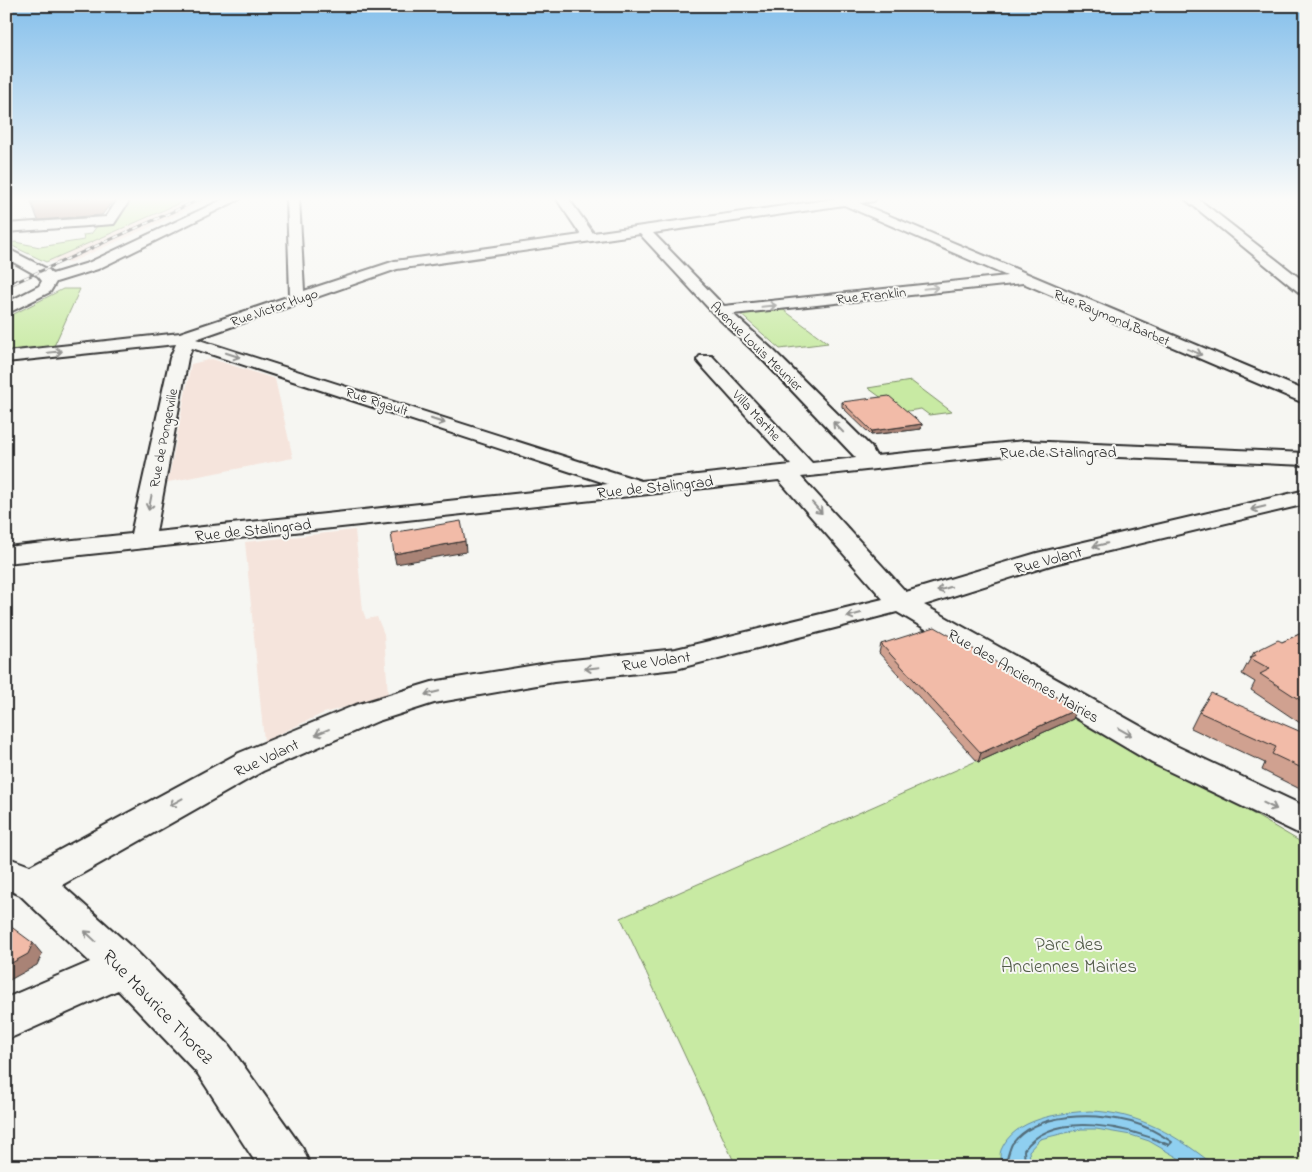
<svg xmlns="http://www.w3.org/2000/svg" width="1312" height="1172" font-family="'Indie Flower',sans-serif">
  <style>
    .built { fill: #f5e4dc }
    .green { fill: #c8eaa3; stroke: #7a8a67 }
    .water { fill: #8fcff0; stroke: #678da1 }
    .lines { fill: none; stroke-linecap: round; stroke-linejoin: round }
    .shore { stroke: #536d7a; stroke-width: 2 }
    .minor-casing { stroke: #2b2b2b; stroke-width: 4 }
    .minor { fill: #f6f6f2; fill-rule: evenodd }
    .rail-far1-casing { stroke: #2b2b2b; stroke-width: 3 }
    .rail-casing { stroke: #2b2b2b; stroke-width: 4 }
    .rail-far1 { stroke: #f6f6f2; stroke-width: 2; stroke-dasharray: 5.5; stroke-linecap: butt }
    .rail { stroke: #f6f6f2; stroke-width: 2.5; stroke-dasharray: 8; stroke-linecap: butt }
    .wall { fill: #d0a190; stroke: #2b2b2b }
    .shaded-wall { fill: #a98376; stroke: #2b2b2b }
    .building { fill: #f2bba8; stroke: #2b2b2b }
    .oneway { stroke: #90908e }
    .labels { text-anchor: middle; stroke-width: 4; stroke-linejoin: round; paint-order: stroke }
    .far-street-label { font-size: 14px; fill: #2b2b2b; stroke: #f6f6f2 }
    .street-label { font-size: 16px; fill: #2b2b2b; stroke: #f6f6f2 }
    .near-park-label { font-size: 19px; fill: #525b49; stroke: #f6f6f2 }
    .near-street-label { font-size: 19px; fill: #2b2b2b; stroke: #f6f6f2 }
  </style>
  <rect width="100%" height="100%" fill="#f6f6f2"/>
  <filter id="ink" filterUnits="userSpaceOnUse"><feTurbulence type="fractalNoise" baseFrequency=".02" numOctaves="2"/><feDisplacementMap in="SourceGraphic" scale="10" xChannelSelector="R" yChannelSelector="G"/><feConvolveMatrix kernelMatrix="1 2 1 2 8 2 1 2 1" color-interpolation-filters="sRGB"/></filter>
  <g filter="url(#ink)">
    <path class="built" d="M 191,198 L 215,198 L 71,262 L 46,262 Z
      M 212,359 L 275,379 L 293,458 L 168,482 L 191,364 Z
      M 355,530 L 363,611 L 366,619 L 377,617 L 384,634 L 388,695 L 324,713 L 264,741 L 245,542 Z"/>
    <path class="green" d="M 131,198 L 191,198 L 46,262 L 8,244 L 15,242 L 40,247 L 84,240 L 83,235 L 91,234 L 97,226 L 114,223 Z
      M 63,289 L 80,289 L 54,346 L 6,351 L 6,318 Z
      M 781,308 L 828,343 L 780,349 L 739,313 Z
      M 911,381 L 952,412 L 929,415 L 921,409 L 901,412 L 868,388 Z
      M 1076,717 L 1192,778 L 1306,845 L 1306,1166 L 736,1166 L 621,918 Z"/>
    <path class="water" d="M 1090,1111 C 1138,1112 1178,1136 1215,1166 L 1192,1166 L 1149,1141 L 1131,1135 L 1096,1129 L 1081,1129 L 1040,1139 L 1029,1151 L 1031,1166 L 1000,1166 C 1001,1161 999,1154 1001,1150 C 1014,1118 1060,1113 1090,1111 Z"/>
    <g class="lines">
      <path class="shore" d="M 1005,1166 C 1007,1159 1009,1150 1012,1144 C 1037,1111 1095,1113 1131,1122 C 1146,1126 1159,1133 1172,1142 L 1169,1145 C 1131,1128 1054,1108 1024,1150 L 1025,1166"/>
      <g class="minor-casing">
        <path id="minor" d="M 119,198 L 131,198 L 114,224 L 6,232 L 6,224 L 106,217 Z
          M 226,198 L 242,198 L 98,269 L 56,282 L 50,292 L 6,314 L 6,303 L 39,286 L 42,281 L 38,276 L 6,258 L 6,248 L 49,270 L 52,274 L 88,263 Z
          M 287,198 L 299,198 L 304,291 L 395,261 L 581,235 L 556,198 L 568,198 L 593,233 L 841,198 L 876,198 L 874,201 L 859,203 L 1306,391 L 1306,404 L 1023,283 L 733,314 L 773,350 L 871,447 L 876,456 L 1024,441 L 1306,453 L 1306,465 L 1024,453 L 801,477 L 906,592 L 1037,553 L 1306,490 L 1306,504 L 1054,564 L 924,605 L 1174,745 L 1306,807 L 1306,837 L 1152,763 L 897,612 L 676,669 L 554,682 L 434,703 L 378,721 L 263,771 L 62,885 L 138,953 L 228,1044 L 303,1149 L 310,1166 L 258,1166 L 198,1074 L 118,990 L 6,1040 L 6,998 L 90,962 L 20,895 L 6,889 L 6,857 L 30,866 L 239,753 L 356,705 L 432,682 L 554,662 L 676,649 L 883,599 L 779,480 L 6,563 L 6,547 L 131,534 L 170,358 L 176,344 L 6,362 L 6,352 L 180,333 L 290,296 ZM 844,205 L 1007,276 L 724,306 L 653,233 ZM 640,234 L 714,314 L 761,358 L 856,458 L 812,463 L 712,356 L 700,356 L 697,360 L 700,364 L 791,465 L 641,481 L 196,339 L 397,269 ZM 192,348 L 608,484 L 156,532 L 188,358 Z
          M 1184,198 L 1197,198 L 1306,283 L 1306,296 L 1301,294 Z"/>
      </g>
      <use href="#minor" class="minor"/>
      <g class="rail-far1-casing">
        <path id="rail-far1" d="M 14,283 L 203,198"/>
      </g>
      <g class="rail-casing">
        <path id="rail" d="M 6,286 L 16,281"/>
      </g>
      <use href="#rail-far1" class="rail-far1"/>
      <use href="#rail" class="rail"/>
    </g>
    <path class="wall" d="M 842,402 L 922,424 L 921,429 L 871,435 L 842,407 Z
      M 1306,631 L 1306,727 L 1251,690 L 1255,682 L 1242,674 L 1254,652 L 1282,642 Z
      M 881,644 L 1073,719 L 978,762 L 879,653 Z
      M 1199,712 L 1306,734 L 1306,792 L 1262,770 L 1265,763 L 1191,728 Z"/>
    <path class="shaded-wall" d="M 89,198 L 115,198 L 102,215 L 38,220 L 31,202 Z
      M 922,424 L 921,429 L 871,435 L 872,431 Z
      M 465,541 L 466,552 L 396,564 L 394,554 Z
      M 1077,709 L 1073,719 L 978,762 L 981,753 Z
      M 33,943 L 42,954 L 37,965 L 6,982 L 6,966 Z"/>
    <path class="building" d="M 34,198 L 89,198 L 31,202 Z
      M 889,396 L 922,424 L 872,431 L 842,402 Z
      M 461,521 L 465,541 L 394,554 L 391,533 Z
      M 935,627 L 1077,709 L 981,753 L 881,644 Z
      M 1306,631 L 1306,704 L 1260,674 L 1270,669 L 1250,658 L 1256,655 L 1254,652 L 1278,640 L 1282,642 Z
      M 1211,693 L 1306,734 L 1306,770 L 1272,754 L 1276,747 L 1199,712 Z
      M 6,923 L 33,943 L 28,954 L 6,966 Z"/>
    <defs><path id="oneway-shaft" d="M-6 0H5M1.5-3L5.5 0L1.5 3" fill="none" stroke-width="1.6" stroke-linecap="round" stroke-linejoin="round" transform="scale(1.25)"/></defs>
    <g class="oneway">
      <use href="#oneway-shaft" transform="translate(931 288) rotate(-6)"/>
      <use href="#oneway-shaft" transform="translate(769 306) rotate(-6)"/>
      <use href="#oneway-shaft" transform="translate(55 352) rotate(-6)"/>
      <use href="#oneway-shaft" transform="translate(1195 352) rotate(23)"/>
      <use href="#oneway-shaft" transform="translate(233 355) rotate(18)"/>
      <use href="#oneway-shaft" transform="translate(438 421) rotate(18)"/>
      <use href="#oneway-shaft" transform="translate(838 427) rotate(-134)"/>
      <use href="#oneway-shaft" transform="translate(150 503) rotate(101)"/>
      <use href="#oneway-shaft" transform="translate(817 508) rotate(48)"/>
      <use href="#oneway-shaft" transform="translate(1258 508) rotate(167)"/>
      <use href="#oneway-shaft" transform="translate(1100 545) rotate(167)"/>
      <use href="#oneway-shaft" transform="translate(944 589) rotate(163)"/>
      <use href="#oneway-shaft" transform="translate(854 615) rotate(165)"/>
      <use href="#oneway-shaft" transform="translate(592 668) rotate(174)"/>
      <use href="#oneway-shaft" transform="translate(432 693) rotate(166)"/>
      <use href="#oneway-shaft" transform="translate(322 732) rotate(157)"/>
      <use href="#oneway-shaft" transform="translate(1125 732) rotate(29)"/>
      <use href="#oneway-shaft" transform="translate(176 802) rotate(151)"/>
      <use href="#oneway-shaft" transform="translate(1270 806) rotate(26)"/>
      <use href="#oneway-shaft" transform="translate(90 936) rotate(-137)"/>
    </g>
  </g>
  <linearGradient id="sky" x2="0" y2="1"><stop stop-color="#84bfeb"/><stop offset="0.55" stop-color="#fbfbf9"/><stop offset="1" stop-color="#fbfbf9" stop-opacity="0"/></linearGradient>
  <rect width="1312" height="362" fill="url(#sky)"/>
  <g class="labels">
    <g class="far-street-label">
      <text transform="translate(871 295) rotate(-6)" y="5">Rue Franklin</text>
      <text transform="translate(274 307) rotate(-19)" y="5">Rue Victor Hugo</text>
      <text transform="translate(1112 317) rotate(23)" y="5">Rue Raymond Barbet</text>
      <text transform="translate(757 346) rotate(44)" y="5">Avenue Louis Meunier</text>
      <text transform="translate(377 401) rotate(18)" y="5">Rue Rigault</text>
      <text transform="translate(757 415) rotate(47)" y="5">Villa Marthe</text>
      <text transform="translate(163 438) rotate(-79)" y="5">Rue de Pongerville</text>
    </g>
    <g class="street-label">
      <text x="1058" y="457">Rue de Stalingrad</text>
      <text transform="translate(655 486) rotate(-6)" y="6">Rue de Stalingrad</text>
      <text transform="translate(253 529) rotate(-6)" y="6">Rue de Stalingrad</text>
      <text transform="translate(1048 559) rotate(-15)" y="6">Rue Volant</text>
      <text transform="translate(656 660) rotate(-8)" y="6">Rue Volant</text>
      <text transform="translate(1024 675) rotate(30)" y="6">Rue des Anciennes Mairies</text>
      <text transform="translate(266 757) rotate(-25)" y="6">Rue Volant</text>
    </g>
    <g class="near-park-label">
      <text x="1069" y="950">Parc des<tspan x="1069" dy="22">Anciennes Mairies</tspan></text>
    </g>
    <g class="near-street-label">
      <text transform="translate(159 1006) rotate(46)" y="7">Rue Maurice Thorez</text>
    </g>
  </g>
  <rect width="1312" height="1172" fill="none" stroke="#f6f6f2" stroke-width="25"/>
  <rect x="12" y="12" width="1287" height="1147" fill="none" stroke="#2b2b2b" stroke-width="2" filter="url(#ink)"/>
</svg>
